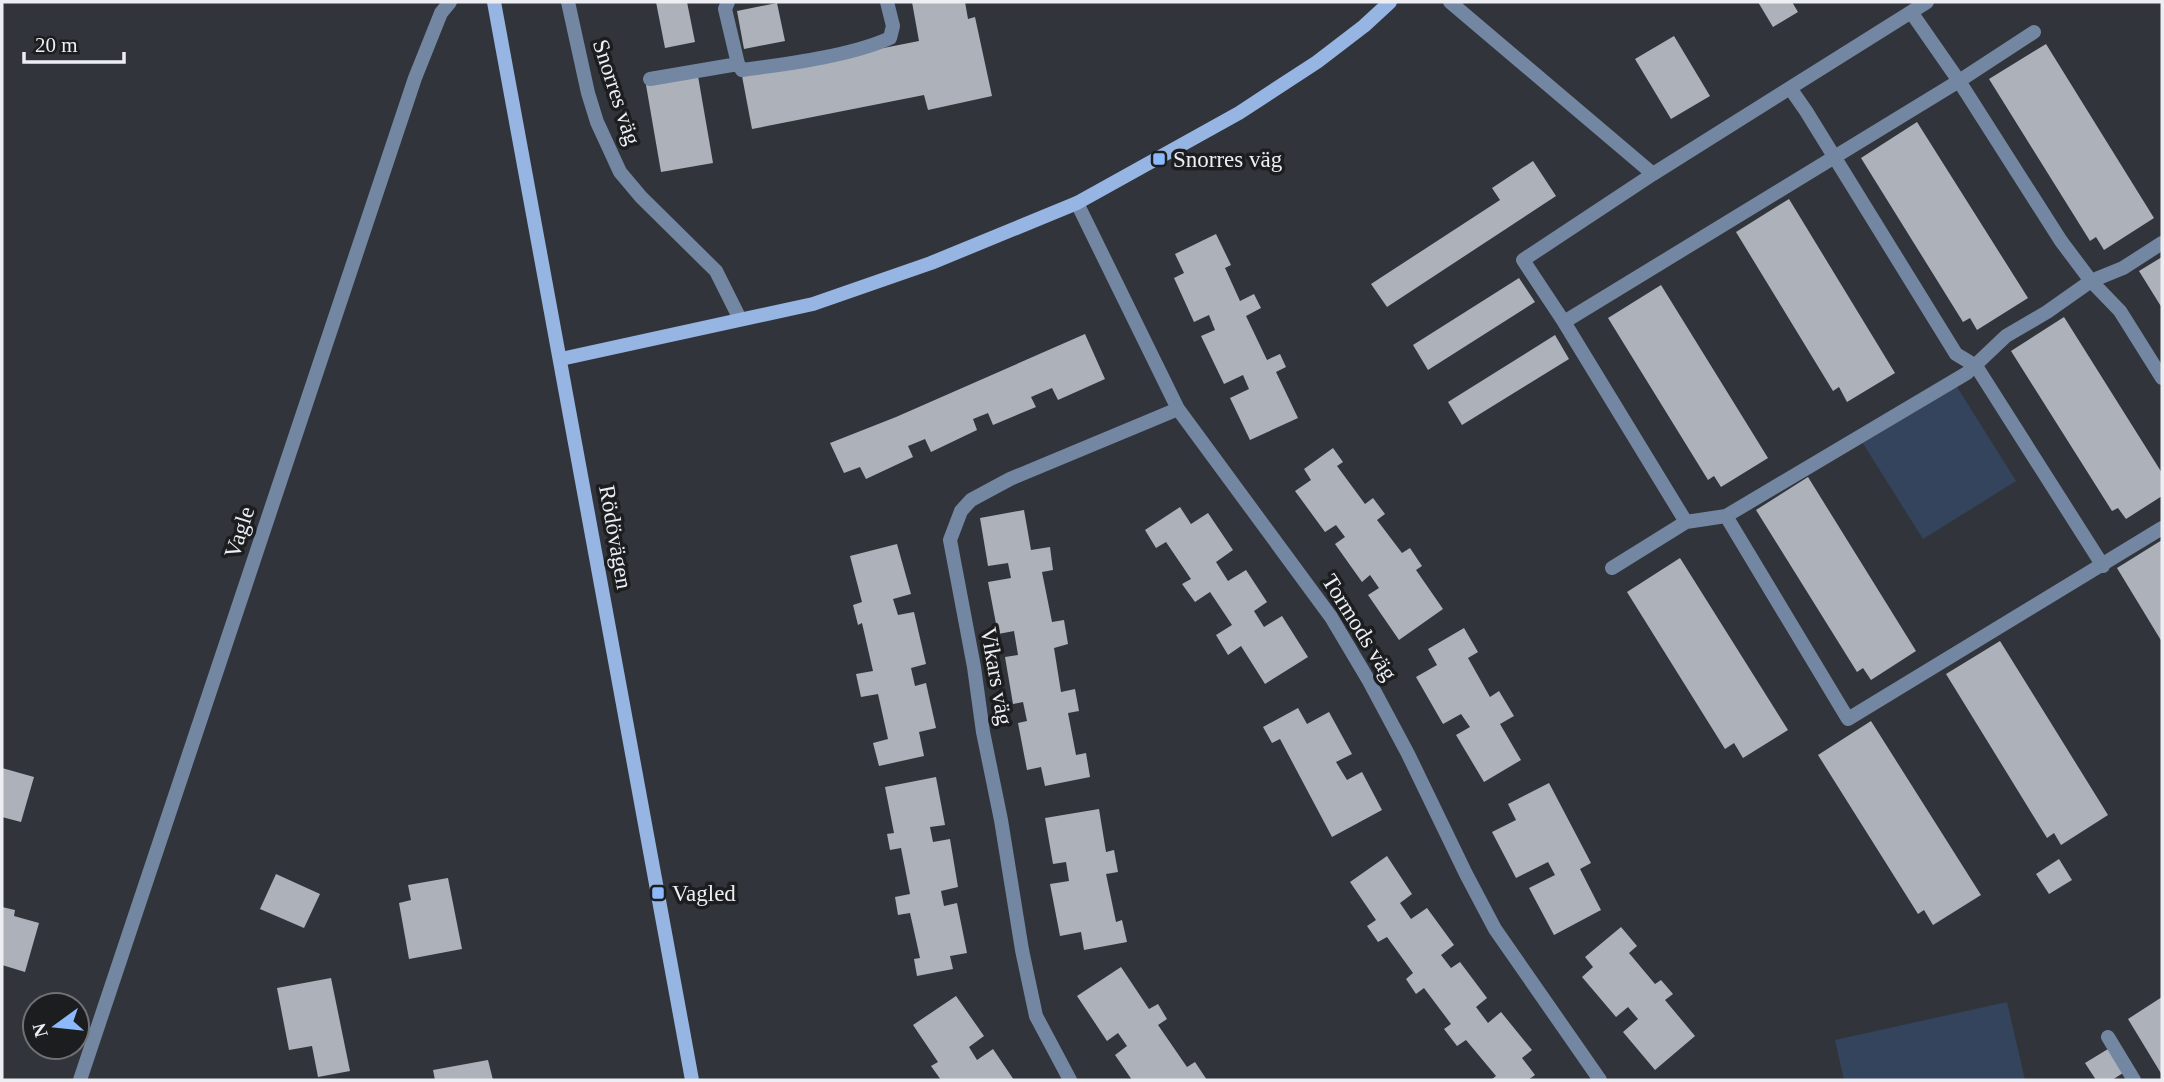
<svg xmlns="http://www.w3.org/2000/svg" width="2164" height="1082" font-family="'Times New Roman',serif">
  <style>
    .green { fill: #34445c }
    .building { fill: #adb2ba }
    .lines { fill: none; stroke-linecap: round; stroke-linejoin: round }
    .lane { stroke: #7387a3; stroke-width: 14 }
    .street { stroke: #7387a3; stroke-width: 14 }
    .secondary { stroke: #96b5e2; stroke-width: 14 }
    .poi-dot { fill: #8cb9fc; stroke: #1b1d1f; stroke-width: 2.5 }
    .labels { text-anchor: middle; stroke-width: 7; stroke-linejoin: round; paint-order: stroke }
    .street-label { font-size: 23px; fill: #eceef3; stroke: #1b1d1f }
    .poi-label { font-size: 23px; fill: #eceef3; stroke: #1b1d1f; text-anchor: start }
  </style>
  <rect width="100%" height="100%" fill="#31353b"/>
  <path class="green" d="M 1952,379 L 2016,481 L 1923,539 L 1859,437 Z
    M 2007,1002 L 2025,1080 L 1844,1080 L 1835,1040 Z"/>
  <path class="building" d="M 656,2 L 687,2 L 695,42 L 665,48 Z
    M 912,2 L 965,2 L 968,19 L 975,17 L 992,96 L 928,110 L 924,95 L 752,129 L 742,76 L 919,41 Z
    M 1758,2 L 1792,2 L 1798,12 L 1773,27 Z
    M 777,3 L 785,41 L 744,49 L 737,11 Z
    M 1674,36 L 1710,96 L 1671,119 L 1635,59 Z
    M 2046,44 L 2154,218 L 2104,250 L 2096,237 L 2090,241 L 1989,79 Z
    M 698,76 L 713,163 L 661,172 L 646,85 Z
    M 1917,122 L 2028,298 L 1977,330 L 1970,318 L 1963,322 L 1861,158 Z
    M 1533,161 L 1556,196 L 1387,307 L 1371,284 L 1500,200 L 1492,188 Z
    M 1789,199 L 1895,373 L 1847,402 L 1839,387 L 1833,391 L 1736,232 Z
    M 1216,234 L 1231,265 L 1225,268 L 1240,301 L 1254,294 L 1261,308 L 1246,316 L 1267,360 L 1280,354 L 1286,367 L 1276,372 L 1298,418 L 1250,440 L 1230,398 L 1249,389 L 1243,375 L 1224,384 L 1201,336 L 1215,330 L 1209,315 L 1194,322 L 1174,278 L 1184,273 L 1175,254 Z
    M 2162,257 L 2162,308 L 2139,271 Z
    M 1519,278 L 1535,302 L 1428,370 L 1413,345 Z
    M 1661,285 L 1768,458 L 1721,487 L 1714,476 L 1708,480 L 1608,318 Z
    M 2064,317 L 2162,473 L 2162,496 L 2126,519 L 2118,508 L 2112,511 L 2011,351 Z
    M 1085,334 L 1105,379 L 1058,400 L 1052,388 L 1031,397 L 1036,407 L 993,425 L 988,413 L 973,419 L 977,430 L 931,452 L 925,439 L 908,446 L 913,457 L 866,479 L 860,467 L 844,473 L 830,443 L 896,417 Z
    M 1555,335 L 1569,359 L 1462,425 L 1448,402 Z
    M 1333,448 L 1343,462 L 1337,466 L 1365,504 L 1373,498 L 1385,514 L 1377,520 L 1402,553 L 1410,548 L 1422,566 L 1416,570 L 1443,609 L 1399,640 L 1368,595 L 1379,588 L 1370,575 L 1362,582 L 1335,544 L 1345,537 L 1336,525 L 1325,532 L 1295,491 L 1311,480 L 1304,469 Z
    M 1808,477 L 1916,651 L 1871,680 L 1863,668 L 1857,672 L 1756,510 Z
    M 1180,507 L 1191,524 L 1208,513 L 1233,550 L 1216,562 L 1228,581 L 1246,570 L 1267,602 L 1254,611 L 1264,627 L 1282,616 L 1308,657 L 1265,684 L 1241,646 L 1228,655 L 1216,635 L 1232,625 L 1210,592 L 1195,602 L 1182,584 L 1191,579 L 1166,542 L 1156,548 L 1145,530 Z
    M 1024,510 L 1031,550 L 1050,547 L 1053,570 L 1042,572 L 1052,622 L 1064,620 L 1068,644 L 1054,648 L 1061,692 L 1075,689 L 1079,711 L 1068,713 L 1076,755 L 1086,753 L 1090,777 L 1045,786 L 1041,767 L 1027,770 L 1018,723 L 1027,721 L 1023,702 L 1013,704 L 1005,657 L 1018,655 L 1014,631 L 998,634 L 988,582 L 1011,578 L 1008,563 L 988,566 L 980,518 Z
    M 2162,540 L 2162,642 L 2117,568 Z
    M 897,544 L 911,594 L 893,599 L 898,615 L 914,612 L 926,664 L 911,668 L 915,686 L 926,683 L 936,728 L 919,732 L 924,756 L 879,766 L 873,743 L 888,739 L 878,694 L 861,697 L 856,674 L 873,671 L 862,623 L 858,625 L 853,605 L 862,602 L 850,556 Z
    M 1680,558 L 1788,730 L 1743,758 L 1734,743 L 1725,749 L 1627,592 Z
    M 1464,628 L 1478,652 L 1468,658 L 1490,697 L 1499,691 L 1514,716 L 1500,724 L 1521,760 L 1484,782 L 1456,735 L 1470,727 L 1461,714 L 1443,724 L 1416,677 L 1437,665 L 1428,649 Z
    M 2000,641 L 2108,815 L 2061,845 L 2054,833 L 2047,838 L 1946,674 Z
    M 1298,708 L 1307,724 L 1329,712 L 1352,754 L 1336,762 L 1347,780 L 1362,772 L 1382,810 L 1332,837 L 1280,739 L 1272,743 L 1263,727 Z
    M 1871,721 L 1981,895 L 1933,925 L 1924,910 L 1918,914 L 1818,755 Z
    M 2,768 L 34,777 L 21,822 L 2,817 Z
    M 936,777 L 945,825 L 930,827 L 933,842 L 950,839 L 958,887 L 941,891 L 944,906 L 957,903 L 967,953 L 950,956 L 953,969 L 917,976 L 914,959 L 920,958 L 910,913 L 898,915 L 895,897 L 910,894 L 901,848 L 890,850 L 887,834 L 894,833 L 885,787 Z
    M 1549,783 L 1591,863 L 1580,869 L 1601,910 L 1554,935 L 1529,888 L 1555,875 L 1548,862 L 1516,878 L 1492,832 L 1516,820 L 1508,804 Z
    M 1099,809 L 1106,852 L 1114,850 L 1118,872 L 1106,874 L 1116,922 L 1122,920 L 1127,942 L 1084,950 L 1081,932 L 1060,936 L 1050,884 L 1069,881 L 1066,862 L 1053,864 L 1045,818 Z
    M 1387,856 L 1412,894 L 1400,903 L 1411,919 L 1427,908 L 1454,945 L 1441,955 L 1451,968 L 1460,962 L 1487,998 L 1476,1007 L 1488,1023 L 1501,1012 L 1532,1050 L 1522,1058 L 1535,1075 L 1528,1080 L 1491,1080 L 1496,1076 L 1466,1040 L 1457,1046 L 1444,1029 L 1451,1024 L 1424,988 L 1416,994 L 1406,979 L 1413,973 L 1387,937 L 1378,942 L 1367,926 L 1376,920 L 1350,882 Z
    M 2059,859 L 2072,880 L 2049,894 L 2036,874 Z
    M 276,874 L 320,894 L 304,928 L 260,909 Z
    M 448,878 L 462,949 L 409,959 L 399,903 L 411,900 L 408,885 Z
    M 2,907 L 15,910 L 14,916 L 39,923 L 25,972 L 2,965 Z
    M 1621,927 L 1637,946 L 1629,953 L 1655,984 L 1661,980 L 1673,994 L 1665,1000 L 1695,1036 L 1655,1070 L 1623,1032 L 1638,1019 L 1628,1007 L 1616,1017 L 1582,977 L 1593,967 L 1585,957 Z
    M 1121,967 L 1149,1009 L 1158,1004 L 1167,1019 L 1158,1025 L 1187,1067 L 1195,1062 L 1207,1080 L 1132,1080 L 1115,1055 L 1127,1046 L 1118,1033 L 1107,1041 L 1077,996 Z
    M 331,978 L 350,1071 L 318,1077 L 312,1046 L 289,1050 L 277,988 Z
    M 956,996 L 984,1036 L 969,1047 L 977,1060 L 993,1049 L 1014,1080 L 941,1080 L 931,1066 L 938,1062 L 913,1025 Z
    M 2162,997 L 2162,1075 L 2128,1019 Z
    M 2108,1049 L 2123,1073 L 2112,1080 L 2096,1080 L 2085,1063 Z
    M 488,1060 L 493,1080 L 435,1080 L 433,1070 Z"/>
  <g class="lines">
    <path class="lane" d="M 728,2 L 725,9 L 738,64
      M 1450,2 L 1653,174 L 1927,2
      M 1911,12 L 1959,81 L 2061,241 L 2091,281 L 2120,311 L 2162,378
      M 650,79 L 738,64 L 742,70 C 786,64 851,56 890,38 L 893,26 L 887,2
      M 1790,88 L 1806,111 L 1956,354 L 1976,366 L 2103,566
      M 1653,174 L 1523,260 L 1564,322 L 1686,522 L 1726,516 L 1967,373 L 2006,336 L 2047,312 L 2091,281 L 2123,268 L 2162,243
      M 1564,322 L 1959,81 L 2034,32
      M 1726,516 L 1848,719 L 2162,528
      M 1612,568 L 1686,522
      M 2108,1037 L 2134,1080"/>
    <path class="street" d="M 568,2 L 588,93 L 597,122 L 620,172 L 641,197 L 716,271 L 740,319
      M 1077,203 L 1178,409 L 1331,617 L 1369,681 L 1408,754 L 1466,874 L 1495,929 L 1600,1080
      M 80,1080 L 415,78 L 441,13 L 450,2
      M 1070,1080 L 1036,1016 L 1022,950 L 1001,820 L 983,732 L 974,667 L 950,540 L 961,511 L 971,500 L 1010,479 L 1178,409"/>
    <path class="secondary" d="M 494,2 L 692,1080
      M 561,359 L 813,304 L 931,263 L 1077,203 L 1239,113 L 1317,62 L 1364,26 L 1390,2"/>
  </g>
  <g class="poi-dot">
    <rect x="1152" y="152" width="14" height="14" rx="3.5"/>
    <rect x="651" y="886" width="14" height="14" rx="3.5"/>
  </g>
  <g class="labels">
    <g class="street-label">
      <text transform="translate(617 92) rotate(72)" y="8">Snorres väg</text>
      <text transform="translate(239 532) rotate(-72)" y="8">Vagle</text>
      <text transform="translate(616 537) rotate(80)" y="8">Rödövägen</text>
      <text transform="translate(1360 627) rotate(58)" y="8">Tormods väg</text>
      <text transform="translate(997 676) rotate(80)" y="8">Vikars väg</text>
    </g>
    <g class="poi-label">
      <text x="1173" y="167">Snorres väg</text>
      <text x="672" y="901">Vagled</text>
    </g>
  </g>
  <rect width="2164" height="1082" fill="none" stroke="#eceef3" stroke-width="7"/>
  <g transform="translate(56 1026) rotate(255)"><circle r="33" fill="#1b1d1f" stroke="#6f7174" stroke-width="2"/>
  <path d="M0-5L12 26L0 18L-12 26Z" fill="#8cb9fc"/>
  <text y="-10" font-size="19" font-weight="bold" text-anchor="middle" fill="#eceef3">N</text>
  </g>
  <path d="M24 52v10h100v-10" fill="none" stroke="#eceef3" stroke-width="3.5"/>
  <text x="35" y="52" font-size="21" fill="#eceef3" stroke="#1b1d1f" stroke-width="5" paint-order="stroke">20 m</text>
</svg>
